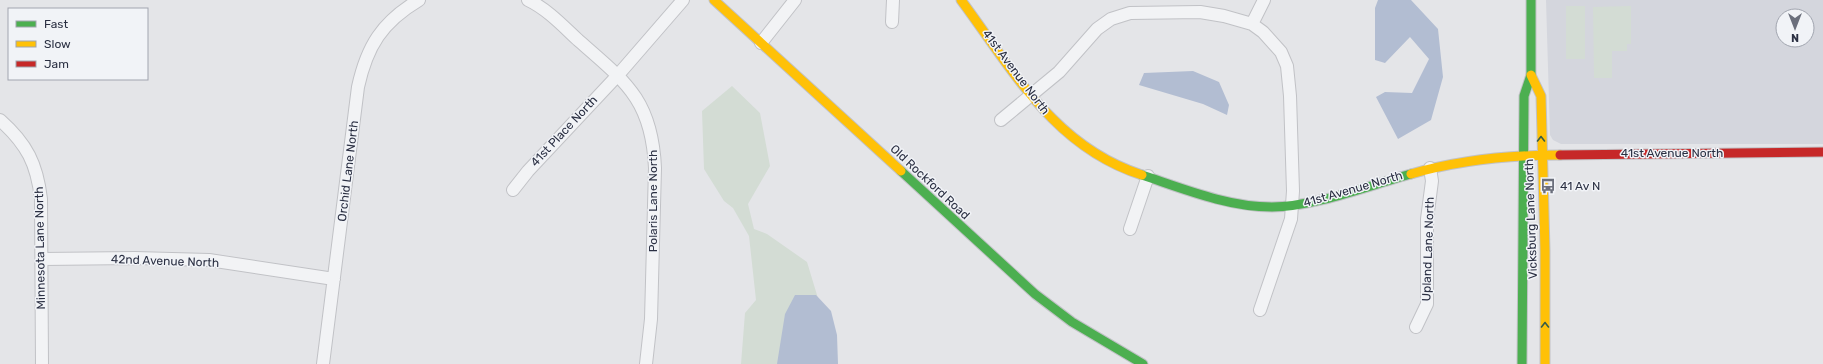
<svg xmlns="http://www.w3.org/2000/svg" width="1823" height="364" font-family="Rubik,sans-serif">
  <style>
    .built { fill: #d4d6dd; fill-rule: evenodd }
    .green { fill: #d3dcd4 }
    .water { fill: #b2bdd2 }
    .lines { fill: none; stroke-linecap: round; stroke-linejoin: round }
    .street-casing { stroke: #c1c2c6; stroke-width: 14 }
    .fast-casing { stroke: #c1c2c6; stroke-width: 11 }
    .slow-casing { stroke: #c1c2c6; stroke-width: 11 }
    .jam-casing { stroke: #c1c2c6; stroke-width: 11 }
    .street { stroke: #f2f3f5; stroke-width: 12 }
    .fast { stroke: #4caf50; stroke-width: 9 }
    .slow { stroke: #ffc107; stroke-width: 9 }
    .jam { stroke: #c62828; stroke-width: 9 }
    .oneway { stroke: #365c47 }
    .labels { text-anchor: middle; stroke-width: 3; stroke-linejoin: round; paint-order: stroke }
    .street-label { font-size: 12px; fill: #2a2f42; stroke: #f1f3f7 }
    .poi-label { font-size: 12px; fill: #2a2f42; stroke: #f1f3f7; text-anchor: start }
  </style>
  <rect width="100%" height="100%" fill="#e4e5e8"/>
  <path class="built" d="M 1546,0 L 1823,0 L 1823,144 L 1561,144 L 1553,140 L 1550,135 ZM 1783,16 L 1807,16 L 1807,40 L 1783,40 Z"/>
  <path class="green" d="M 1566,6 L 1585,6 L 1585,59 L 1566,59 Z
    M 1631,6 L 1631,44 L 1627,44 L 1627,51 L 1612,51 L 1612,78 L 1594,78 L 1593,7 Z
    M 732,86 L 760,113 L 770,166 L 748,204 L 754,229 L 767,234 L 807,262 L 827,328 L 829,364 L 741,364 L 745,313 L 756,300 L 749,236 L 733,208 L 724,201 L 704,169 L 702,111 Z"/>
  <path class="water" d="M 1378,0 L 1411,0 L 1438,29 L 1443,77 L 1431,120 L 1398,139 L 1376,97 L 1385,92 L 1412,93 L 1429,59 L 1410,37 L 1385,63 L 1375,60 L 1375,8 Z
    M 1193,71 L 1219,82 L 1229,105 L 1227,115 L 1203,104 L 1139,85 L 1144,73 Z
    M 795,295 L 816,295 L 831,311 L 837,335 L 838,364 L 777,364 L 785,314 Z"/>
  <g class="lines">
    <g class="street-casing">
      <path id="street" d="M 528,0 C 547,9 562,25 578,40 C 626,82 652,100 655,168 L 651,319 L 646,364
        M 892,22 L 893,0
        M 1252,24 L 1264,0
        M 761,43 L 795,0
        M 0,120 C 27,144 37,164 41,199 L 42,364
        M 1001,120 L 1059,72 L 1097,29 L 1111,19 L 1130,13 L 1200,12 L 1224,16 L 1252,24 L 1263,32 L 1281,52 L 1287,66 L 1290,96 L 1293,191 L 1291,219 L 1260,310
        M 513,190 L 528,171 L 618,75 L 683,0
        M 1130,229 L 1148,176
        M 42,259 L 135,258 L 209,260 L 334,279
        M 1416,327 L 1427,304 L 1427,219 L 1432,181 L 1430,168
        M 323,364 L 358,87 C 367,46 382,22 419,0"/>
    </g>
    <g class="fast-casing">
      <path id="fast" d="M 901,171 L 1035,294 L 1072,322 L 1143,364
        M 1142,175 C 1184,189 1228,207 1272,207 C 1314,207 1370,185 1411,174
        M 1522,364 L 1524,96 L 1531,75 L 1531,0"/>
    </g>
    <g class="slow-casing">
      <path id="slow" d="M 714,0 L 901,171
        M 961,0 C 1013,70 1054,147 1142,175
        M 1531,75 L 1541,96 L 1545,251 L 1545,364
        M 1411,174 C 1460,160 1510,155 1560,155"/>
    </g>
    <g class="jam-casing">
      <path id="jam" d="M 1560,155 L 1823,152"/>
    </g>
    <use href="#street" class="street"/>
    <use href="#fast" class="fast"/>
    <use href="#slow" class="slow"/>
    <use href="#jam" class="jam"/>
  </g>
  <defs><path id="oneway-chevron" d="M-2-3.5L2.5 0L-2 3.5" fill="none" stroke-width="1.6" stroke-linecap="round" stroke-linejoin="round"/></defs>
  <g class="oneway">
    <use href="#oneway-chevron" transform="translate(1541 139) rotate(-90)"/>
    <use href="#oneway-chevron" transform="translate(1545 325) rotate(-90)"/>
  </g>
  <defs>
    <g id="bus-bare" transform="scale(1.2)"><path d="M-5-6H5V4H4V6H2V4H-2V6H-4V4H-5ZM-3.5-4V0h7V-4ZM-3.5 1.2v1.5H-2V1.2ZM2 1.2v1.5H3.5V1.2Z" fill="#6b6f7c" stroke="#f1f3f7" stroke-width="2.5" paint-order="stroke"/></g>
  </defs>
  <g fill-rule="evenodd">
    <use href="#bus-bare" x="1548" y="186"/>
  </g>
  <g class="labels">
    <g class="street-label">
      <text transform="translate(1016 72) rotate(53)" y="4">41st Avenue North</text>
      <text transform="translate(564 131) rotate(-47)" y="4">41st Place North</text>
      <text x="1672" y="157">41st Avenue North</text>
      <text transform="translate(348 171) rotate(-83)" y="4">Orchid Lane North</text>
      <text transform="translate(930 182) rotate(43)" y="4">Old Rockford Road</text>
      <text transform="translate(1353 189) rotate(-16)" y="4">41st Avenue North</text>
      <text transform="translate(653 201) rotate(-90)" y="4">Polaris Lane North</text>
      <text transform="translate(1531 219) rotate(-92)" y="4">Vicksburg Lane North</text>
      <text transform="translate(40 248) rotate(-91)" y="4">Minnesota Lane North</text>
      <text transform="translate(1428 249) rotate(-88)" y="4">Upland Lane North</text>
      <text transform="translate(165 261) rotate(2)" y="4">42nd Avenue North</text>
    </g>
    <g class="poi-label">
      <text x="1560" y="190">41 Av N</text>
    </g>
  </g>
  <rect x="8" y="8" width="140" height="72" fill="#f1f3f7" stroke="#a1a5af"/>
  <rect x="16" y="21" width="20" height="6" fill="#4caf50" stroke="#a1a5af"/>
  <text x="44" y="28" font-size="12" fill="#2a2f42">Fast</text>
  <rect x="16" y="41" width="20" height="6" fill="#ffc107" stroke="#a1a5af"/>
  <text x="44" y="48" font-size="12" fill="#2a2f42">Slow</text>
  <rect x="16" y="61" width="20" height="6" fill="#c62828" stroke="#a1a5af"/>
  <text x="44" y="68" font-size="12" fill="#2a2f42">Jam</text>
  <g transform="translate(1795 28) rotate(180)"><circle r="19" fill="#f1f3f7" stroke="#a1a5af"/>
  <path d="M0-3L7 15L0 10L-7 15Z" fill="#6b6f7c"/>
  <text y="-6" font-size="11" font-weight="bold" text-anchor="middle" fill="#2a2f42">N</text>
  </g>
</svg>
